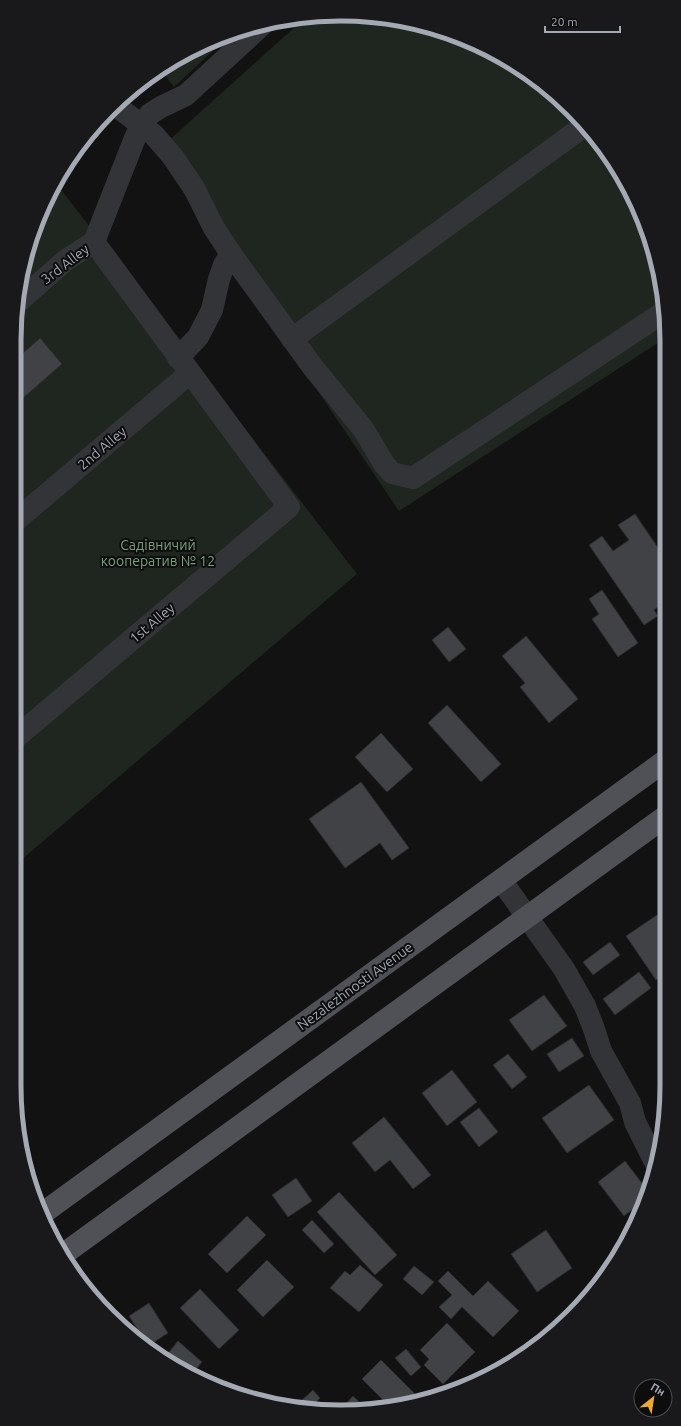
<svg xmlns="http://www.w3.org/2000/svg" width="681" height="1426" font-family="Ubuntu,sans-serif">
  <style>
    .green { fill: #1e261f }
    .building { fill: #414246; stroke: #2c2c2f }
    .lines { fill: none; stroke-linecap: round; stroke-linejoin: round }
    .minor { stroke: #333438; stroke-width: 22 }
    .major { stroke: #4f5157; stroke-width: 22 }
    .labels { text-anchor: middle; stroke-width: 4; stroke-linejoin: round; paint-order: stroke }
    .street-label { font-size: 14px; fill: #a4a9b4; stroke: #0d0d0e }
    .park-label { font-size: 14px; fill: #7b9e7d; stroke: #0d0d0e }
    .rim { fill: none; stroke: #a4a9b4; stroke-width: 5 }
  </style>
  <rect width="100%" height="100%" fill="#121213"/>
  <path class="green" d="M 341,14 L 404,20 L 466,39 L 539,81 L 599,142 L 642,215 L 664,298 L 664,339 L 399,511 L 156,152 L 305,18 Z
    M 231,34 L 174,87 L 160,69 L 216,39 Z
    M 56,183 L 357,574 L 14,866 L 14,340 L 20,277 L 39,215 Z"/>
  <path class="building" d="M 40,338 L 62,364 L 14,406 L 14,361 Z
    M 635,514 L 665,558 L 665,607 L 663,603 L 654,610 L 658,616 L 644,625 L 589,545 L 602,536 L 613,551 L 629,540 L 618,525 Z
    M 602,590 L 638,643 L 618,657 L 592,619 L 599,614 L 589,599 Z
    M 448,627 L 466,649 L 449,662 L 432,640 Z
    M 526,636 L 578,699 L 549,723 L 520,687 L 525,683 L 502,656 Z
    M 447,705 L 501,764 L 481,782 L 428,723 Z
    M 381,733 L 413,769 L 387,792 L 355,757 Z
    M 361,782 L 409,848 L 392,860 L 380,843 L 345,868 L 309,819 Z
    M 660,913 L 666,922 L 667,972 L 656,980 L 626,936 Z
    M 610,942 L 620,955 L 593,975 L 583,962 Z
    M 639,972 L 651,988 L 615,1015 L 603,999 Z
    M 544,995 L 567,1026 L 532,1051 L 509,1020 Z
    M 572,1038 L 584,1056 L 559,1072 L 547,1054 Z
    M 508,1054 L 527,1077 L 512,1089 L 493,1065 Z
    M 452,1070 L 477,1102 L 447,1126 L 422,1093 Z
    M 589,1085 L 614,1120 L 567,1153 L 542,1118 Z
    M 479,1108 L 498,1132 L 479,1147 L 460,1122 Z
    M 384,1117 L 431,1175 L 413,1189 L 390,1160 L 375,1172 L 352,1143 Z
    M 625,1161 L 648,1191 L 645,1200 L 624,1216 L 598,1182 Z
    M 296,1178 L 312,1201 L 288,1217 L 272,1195 Z
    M 339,1192 L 397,1255 L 375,1275 L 317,1212 Z
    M 247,1216 L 266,1235 L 227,1273 L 208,1254 Z
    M 312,1220 L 334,1244 L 324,1253 L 302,1230 Z
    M 546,1230 L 572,1268 L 537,1292 L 511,1254 Z
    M 267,1260 L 294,1287 L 263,1317 L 237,1290 Z
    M 360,1265 L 383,1285 L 359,1312 L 330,1288 L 345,1271 L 350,1275 Z
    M 414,1266 L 434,1282 L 422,1295 L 403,1279 Z
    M 448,1271 L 473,1296 L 488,1281 L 519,1311 L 493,1337 L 462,1307 L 451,1319 L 439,1307 L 452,1295 L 438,1281 Z
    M 200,1289 L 239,1330 L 219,1349 L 180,1308 Z
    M 149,1303 L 168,1333 L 148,1346 L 129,1316 Z
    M 447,1323 L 475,1352 L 443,1384 L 424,1365 L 429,1359 L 420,1350 Z
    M 178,1341 L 202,1362 L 192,1374 L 178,1368 L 165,1357 Z
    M 406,1349 L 421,1367 L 411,1376 L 395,1358 Z
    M 381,1360 L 419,1398 L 383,1409 L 375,1409 L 383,1400 L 362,1379 Z
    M 313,1390 L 320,1398 L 312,1407 L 306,1407 L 301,1401 Z
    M 353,1396 L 367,1409 L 342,1408 Z"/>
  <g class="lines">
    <path class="minor" d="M 115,105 L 154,135 L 173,157 L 194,188 L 214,228 L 231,254 L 312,366 L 364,430 L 384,464 L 392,473 L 413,478 L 664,312
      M 94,242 L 135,138 L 141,125 L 150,114 L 161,107 L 186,95 L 262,25
      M 18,302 L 66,260 L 94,242
      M 292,339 L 584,126
      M 178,358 L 198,337 L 212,310 L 219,279 L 224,265 L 231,254
      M 14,522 L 190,373
      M 14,739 L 289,507 L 94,242
      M 501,880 L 564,969 L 585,1006 L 594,1029 L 601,1051 L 630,1103 L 635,1122 L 656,1164"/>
    <path class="major" d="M 43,1213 L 666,760
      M 65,1253 L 666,816"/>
  </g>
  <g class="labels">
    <g class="street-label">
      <text transform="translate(65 264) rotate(-37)" y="5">3rd Alley</text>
      <text transform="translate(102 448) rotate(-40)" y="5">2nd Alley</text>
      <text transform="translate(152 623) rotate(-40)" y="5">1st Alley</text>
      <text transform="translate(355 986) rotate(-36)" y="5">Nezalezhnosti Avenue</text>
    </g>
    <g class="park-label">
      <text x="158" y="550">Садівничий<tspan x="158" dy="16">кооператив № 12</tspan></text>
    </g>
  </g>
  <path d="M0 0H681V1426H0ZM340 21H341A319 319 0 0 1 660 340V1086A319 319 0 0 1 341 1405H340A319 319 0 0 1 21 1086V340A319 319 0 0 1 340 21Z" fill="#19191b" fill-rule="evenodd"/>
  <path class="rim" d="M340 21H341A319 319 0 0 1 660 340V1086A319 319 0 0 1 341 1405H340A319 319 0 0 1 21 1086V340A319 319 0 0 1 340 21Z"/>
  <g transform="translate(653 1398) rotate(30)"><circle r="19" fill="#0d0d0e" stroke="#494b50"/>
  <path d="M0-3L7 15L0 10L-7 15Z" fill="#ecaa31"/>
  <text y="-6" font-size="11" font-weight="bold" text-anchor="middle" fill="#a4a9b4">Пн</text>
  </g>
  <path d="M545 26v6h75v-6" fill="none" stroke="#a4a9b4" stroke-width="2"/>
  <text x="551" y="26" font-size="12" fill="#a4a9b4" stroke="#0d0d0e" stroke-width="3" paint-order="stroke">20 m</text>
</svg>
